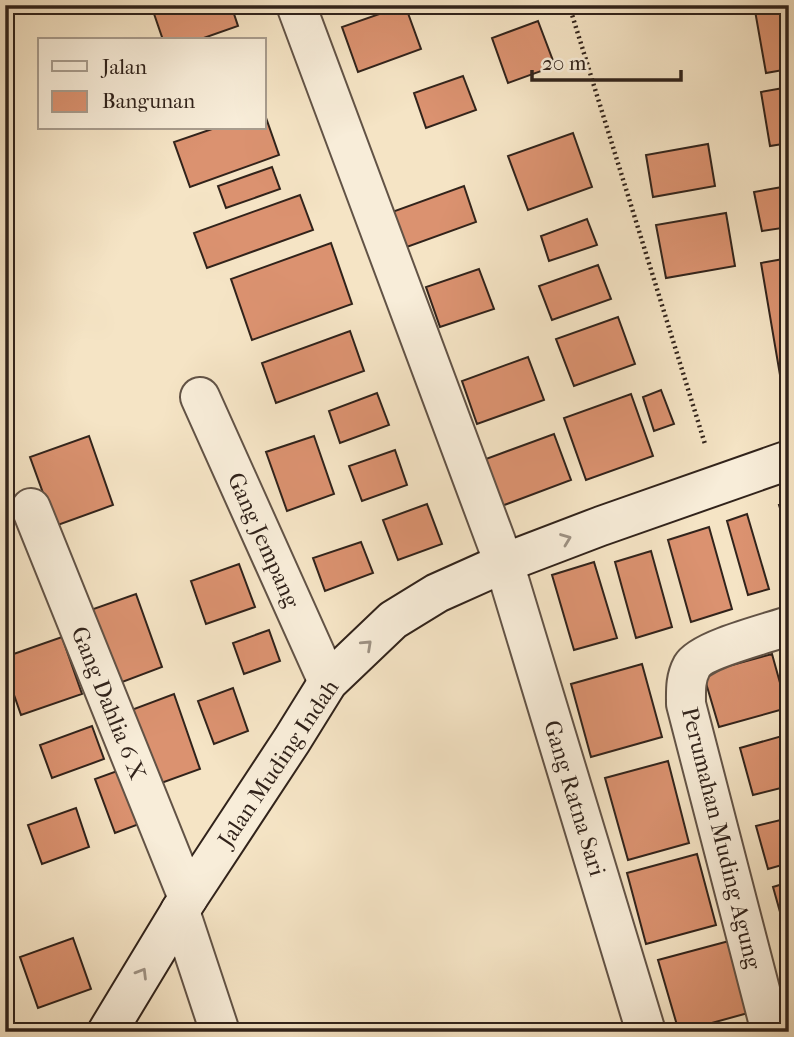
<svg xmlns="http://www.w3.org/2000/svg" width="794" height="1037" font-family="'IM FELL French Canon',serif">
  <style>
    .building { fill: #db9270; stroke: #31231b; stroke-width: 2 }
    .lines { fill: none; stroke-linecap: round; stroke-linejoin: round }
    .street-casing { stroke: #625346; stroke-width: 42 }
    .secondary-casing { stroke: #31231b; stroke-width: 42 }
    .path { stroke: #31231b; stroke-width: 4.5; stroke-dasharray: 2 3.5; stroke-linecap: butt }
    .street { stroke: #f8edd9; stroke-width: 38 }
    .secondary { stroke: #f8edd9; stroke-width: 38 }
    .oneway { stroke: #9e9284 }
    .labels { text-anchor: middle; stroke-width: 5; stroke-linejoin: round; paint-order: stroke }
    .street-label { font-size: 23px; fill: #31231b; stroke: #f8edd9 }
  </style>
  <rect width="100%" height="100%" fill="#f5e4c5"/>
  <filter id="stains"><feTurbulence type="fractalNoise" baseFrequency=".00286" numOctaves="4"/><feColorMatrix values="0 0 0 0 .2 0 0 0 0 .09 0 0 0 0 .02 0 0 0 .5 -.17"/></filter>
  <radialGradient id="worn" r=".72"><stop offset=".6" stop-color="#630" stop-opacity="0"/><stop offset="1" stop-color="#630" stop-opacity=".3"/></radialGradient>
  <path class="building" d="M 151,5 L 231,5 L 238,26 L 198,40 L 163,40 Z
    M 405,5 L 421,49 L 358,72 L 342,27 Z
    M 754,5 L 789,5 L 789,69 L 766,73 Z
    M 538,21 L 555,66 L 508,83 L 492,38 Z
    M 463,76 L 476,110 L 426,128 L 414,93 Z
    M 789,87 L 789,143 L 770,146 L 761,92 Z
    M 264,112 L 279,155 L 190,187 L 174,142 L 215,128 L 264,128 Z
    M 573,133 L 592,187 L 528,210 L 508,156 Z
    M 708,144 L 715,186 L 653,197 L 646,155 Z
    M 272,167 L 280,189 L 226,208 L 218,186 Z
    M 464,186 L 476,222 L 404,248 L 392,212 Z
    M 788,186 L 789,227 L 762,231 L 754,192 Z
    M 300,195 L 313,230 L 207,268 L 194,233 Z
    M 726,213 L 735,266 L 666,278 L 656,225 Z
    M 587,219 L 597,245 L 549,261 L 541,236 Z
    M 331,243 L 352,304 L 252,340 L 231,279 Z
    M 789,258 L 789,380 L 781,381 L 761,263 Z
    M 598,265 L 611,299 L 552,320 L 539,286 Z
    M 479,269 L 494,309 L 440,327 L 426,287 Z
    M 618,317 L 635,364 L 574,386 L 556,339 Z
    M 350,331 L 364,371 L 276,403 L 262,363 Z
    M 528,357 L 544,400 L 477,424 L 462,381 Z
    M 661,390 L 674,424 L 654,431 L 643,397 Z
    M 377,393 L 389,425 L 340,443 L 329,411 Z
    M 631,394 L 653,456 L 586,480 L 564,418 Z
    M 554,434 L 571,480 L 491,510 L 475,463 Z
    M 89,436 L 113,505 L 55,526 L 30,457 Z
    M 314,436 L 334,494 L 287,511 L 266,452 Z
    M 395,450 L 407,485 L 362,501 L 349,466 Z
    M 789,502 L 789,537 L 779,505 Z
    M 427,504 L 442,544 L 398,560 L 383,520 Z
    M 747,514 L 769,589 L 748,595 L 727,521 Z
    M 709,527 L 732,609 L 691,622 L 668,540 Z
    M 361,542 L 373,573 L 325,591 L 313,558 Z
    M 651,551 L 672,627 L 636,638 L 615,562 Z
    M 594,562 L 617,638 L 574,650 L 552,575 Z
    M 239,564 L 255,607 L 206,624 L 191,581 Z
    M 136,594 L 162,667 L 109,687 L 82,613 Z
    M 269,630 L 280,661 L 244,674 L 233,643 Z
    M 62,637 L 82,694 L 21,715 L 5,669 L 5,657 Z
    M 772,654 L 787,708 L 719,727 L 703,673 Z
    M 642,664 L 662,737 L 591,757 L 571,684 Z
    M 233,688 L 248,731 L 214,744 L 198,701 Z
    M 174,694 L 200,769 L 153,786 L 126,712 Z
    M 92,726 L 104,759 L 52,778 L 40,745 Z
    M 789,734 L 789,786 L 753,795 L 740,748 Z
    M 668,761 L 689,843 L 628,860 L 605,778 Z
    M 131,766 L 150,820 L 115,833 L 95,779 Z
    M 76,808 L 89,847 L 42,864 L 28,825 Z
    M 789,818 L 789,863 L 768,869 L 756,826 Z
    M 697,854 L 716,925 L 646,944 L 627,873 Z
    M 789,882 L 789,937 L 787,937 L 773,887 Z
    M 73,938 L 91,989 L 38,1008 L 20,957 Z
    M 729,941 L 748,1013 L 679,1032 L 658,960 Z"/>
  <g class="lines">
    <g class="street-casing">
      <path id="street" d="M 296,5 L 504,563 L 646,1032
        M 200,397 L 328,682
        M 31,508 L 188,898
        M 180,911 L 220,1032
        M 771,1032 L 686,704 C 686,691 685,679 692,666 C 701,650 768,633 789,626"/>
    </g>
    <g class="secondary-casing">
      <path id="secondary" d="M 107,1032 L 188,898 L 292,740 L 328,682 L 393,620 L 437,593 L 504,563 L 601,526 L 789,460"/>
    </g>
    <path class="path" d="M 569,5 L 705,444"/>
    <use href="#street" class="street"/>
    <use href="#secondary" class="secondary"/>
  </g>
  <defs><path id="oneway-chevron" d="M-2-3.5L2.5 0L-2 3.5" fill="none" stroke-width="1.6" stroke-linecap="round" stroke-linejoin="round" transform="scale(1.75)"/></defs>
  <g class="oneway">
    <use href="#oneway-chevron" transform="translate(566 539) rotate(-21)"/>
    <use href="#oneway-chevron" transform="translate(367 645) rotate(-43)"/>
    <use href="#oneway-chevron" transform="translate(142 973) rotate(-59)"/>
  </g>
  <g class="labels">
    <g class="street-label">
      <text transform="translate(264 540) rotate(66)" y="8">Gang Jempang</text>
      <text transform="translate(109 703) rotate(68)" y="8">Gang Dahlia 6 X</text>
      <text transform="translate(278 763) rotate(-56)" y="8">Jalan Muding Indah</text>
      <text transform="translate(575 798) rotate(73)" y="8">Gang Ratna Sari</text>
      <text transform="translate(722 838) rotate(76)" y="8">Perumahan Muding Agung</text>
    </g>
  </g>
  <rect width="794" height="1037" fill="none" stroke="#f5e4c5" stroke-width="28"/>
  <rect x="7" y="7" width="780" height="1023" fill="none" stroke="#31231b" stroke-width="3.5"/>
  <rect x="14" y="14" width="766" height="1009" fill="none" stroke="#31231b" stroke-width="2"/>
  <rect x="38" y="38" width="228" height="91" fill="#f8edd9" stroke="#a89c8d" stroke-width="2"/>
  <rect x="52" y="61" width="35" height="10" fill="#f8edd9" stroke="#a89c8d" stroke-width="2"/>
  <text x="102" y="74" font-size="21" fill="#31231b">Jalan</text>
  <rect x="52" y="91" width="35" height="21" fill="#db9270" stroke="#a89c8d" stroke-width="2"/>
  <text x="102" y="108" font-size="21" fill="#31231b">Bangunan</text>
  <path d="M532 70v10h149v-10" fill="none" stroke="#31231b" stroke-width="3.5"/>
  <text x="542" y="70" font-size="21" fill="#31231b" stroke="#f8edd9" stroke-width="5" paint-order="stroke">20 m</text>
  <rect width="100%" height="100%" filter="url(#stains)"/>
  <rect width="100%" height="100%" fill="url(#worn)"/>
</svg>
